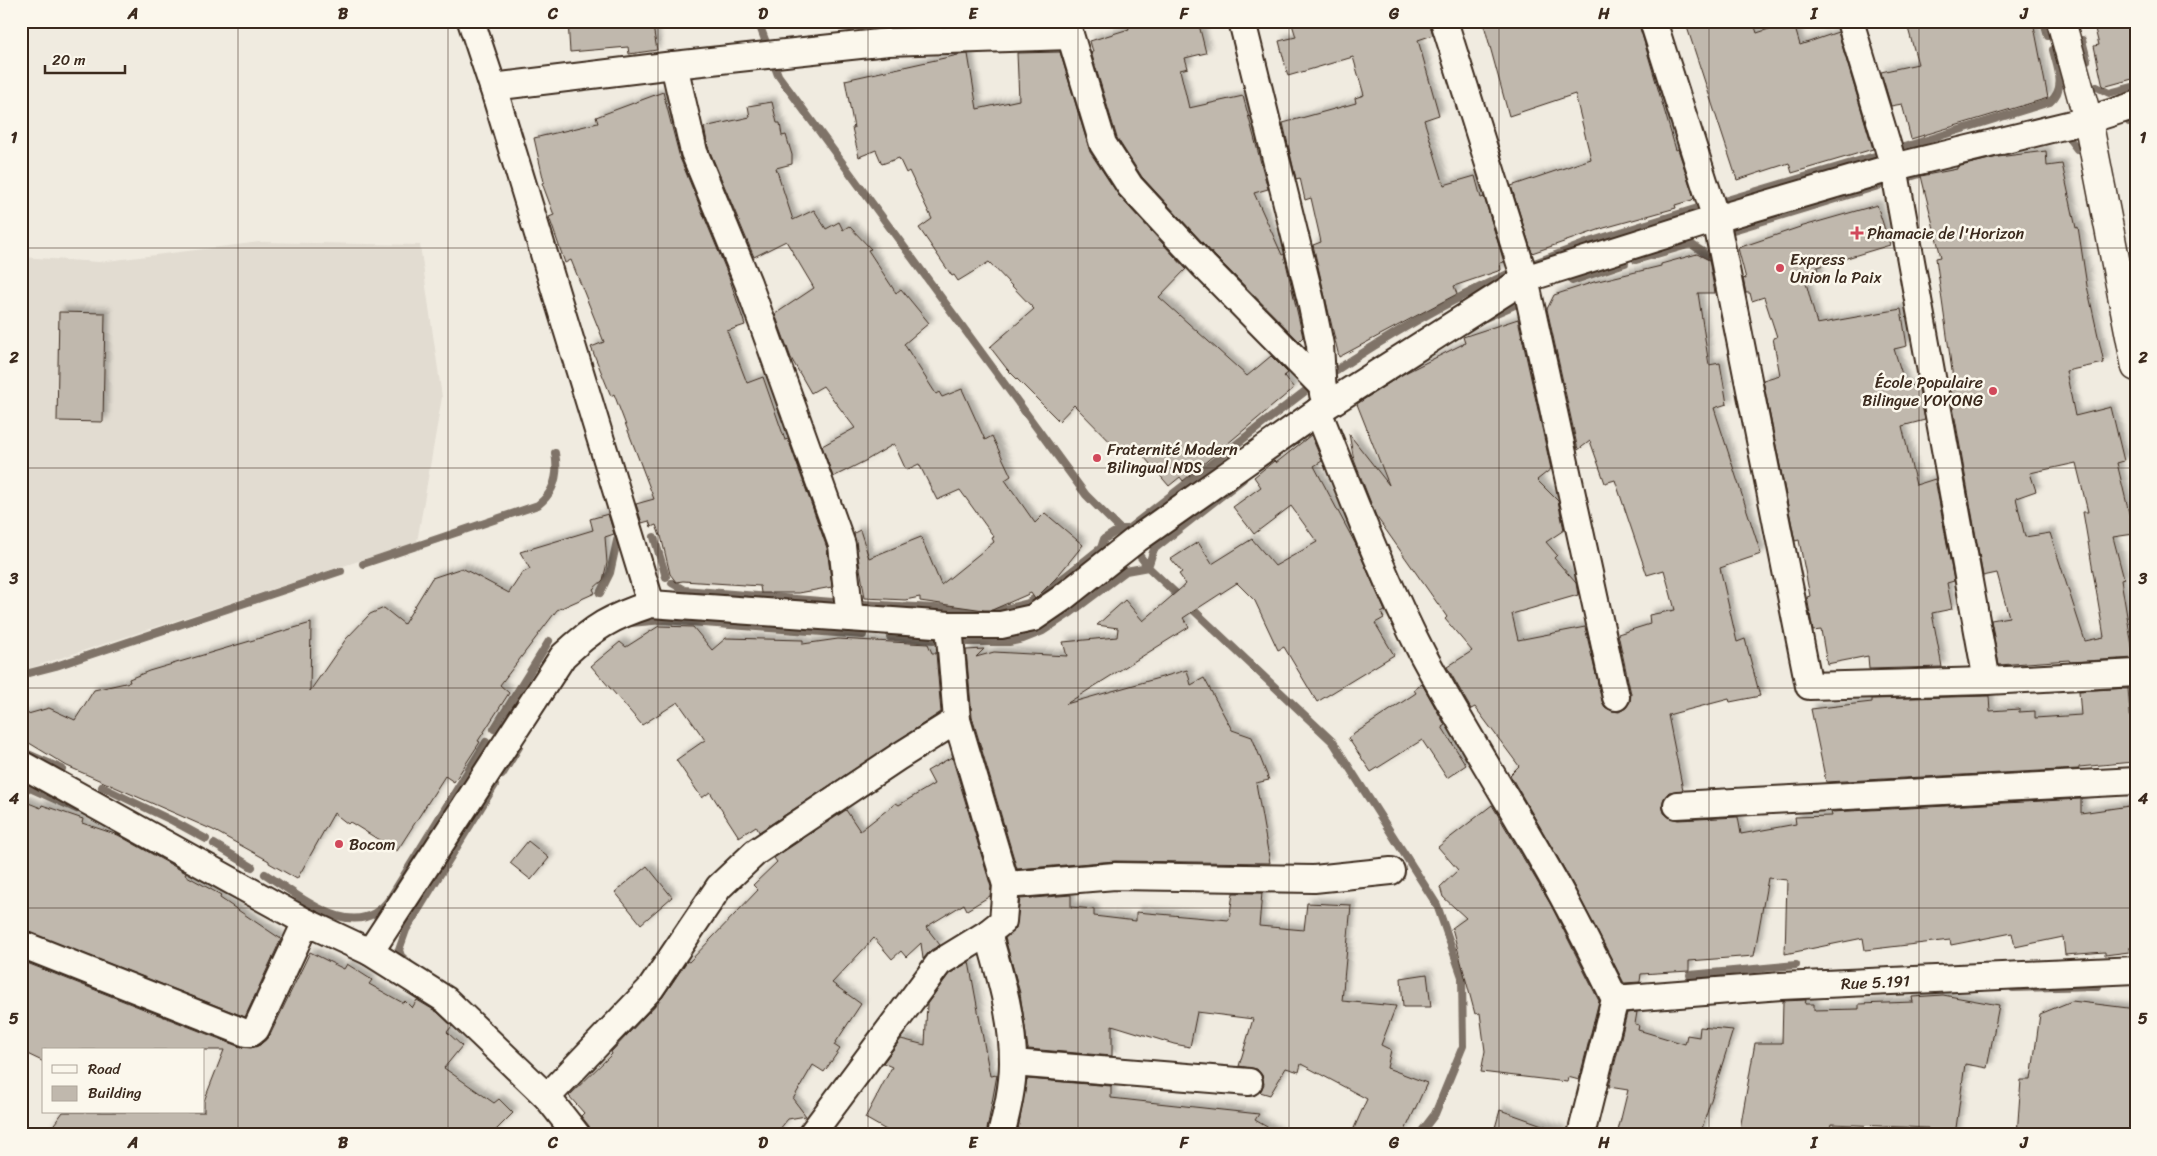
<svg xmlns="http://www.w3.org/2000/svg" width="2157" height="1156" font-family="Sriracha,sans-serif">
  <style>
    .built { fill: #e2dcd1 }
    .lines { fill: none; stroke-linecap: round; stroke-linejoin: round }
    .stream { stroke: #7f7367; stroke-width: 8 }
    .building { fill: #c0b8ad; stroke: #3b2a1e; fill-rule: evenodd; filter: url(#shadow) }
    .minor-casing { stroke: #3b2a1e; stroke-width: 30 }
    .major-casing { stroke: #3b2a1e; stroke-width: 31 }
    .minor { stroke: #fbf7ec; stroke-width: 26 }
    .major { stroke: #fbf7ec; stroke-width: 28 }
    .grid { fill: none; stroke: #3b2a1e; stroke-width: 1; stroke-opacity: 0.55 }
    .poi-dot { fill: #d1495b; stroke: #fbf7ec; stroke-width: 2 }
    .labels { text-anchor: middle; stroke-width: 5; stroke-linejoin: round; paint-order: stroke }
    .poi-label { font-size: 16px; fill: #3b2a1e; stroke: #fbf7ec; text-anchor: start }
    .street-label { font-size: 16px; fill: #3b2a1e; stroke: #fbf7ec }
    .neatline { fill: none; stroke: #3b2a1e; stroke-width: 2 }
    .grid-label { font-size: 16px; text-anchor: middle; font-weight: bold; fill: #3b2a1e }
  </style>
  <defs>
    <filter id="shadow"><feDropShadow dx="4.5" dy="-4.5" stdDeviation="2.5" flood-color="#0004"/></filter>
  </defs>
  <rect width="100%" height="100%" fill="#f0ebe0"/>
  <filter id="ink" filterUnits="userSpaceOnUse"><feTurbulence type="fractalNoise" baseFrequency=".02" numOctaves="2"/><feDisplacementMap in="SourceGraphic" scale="10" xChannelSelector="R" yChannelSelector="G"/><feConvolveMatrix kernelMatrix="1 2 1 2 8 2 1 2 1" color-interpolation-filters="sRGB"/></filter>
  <g filter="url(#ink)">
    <path class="built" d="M 260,242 L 420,245 L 442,397 L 417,542 L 21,671 L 21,257 L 99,262 Z"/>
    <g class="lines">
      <path class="stream" d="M 758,21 L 778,75 L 1086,495 L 1120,529 L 1148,567 L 1333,742 L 1437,905 L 1462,977 L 1463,1046 L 1435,1114 L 1419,1135
        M 2044,21 L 2048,36
        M 2082,40 L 2087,60
        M 2097,87 L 2109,93 L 2136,86
        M 2129,122 L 2136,120
        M 2061,134 L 2068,137 L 2077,149
        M 1904,147 L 2050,102 C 2067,88 2057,67 2053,50
        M 1910,177 L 1923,173
        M 1727,200 L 1885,153
        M 1730,231 L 1888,183
        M 1636,260 L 1691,244 L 1703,252 L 1707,267
        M 1532,264 L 1592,241 L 1701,207
        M 1572,281 L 1625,263
        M 1485,318 L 1519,303 L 1525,305
        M 1329,375 C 1387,336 1446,302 1510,273
        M 1261,425 L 1308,389
        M 654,537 L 666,577
        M 363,564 L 538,505 C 555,492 559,474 555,453
        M 672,583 L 684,590 L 845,603
        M 600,593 L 610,573 L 618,536
        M 864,604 L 986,611 L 1001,610 L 1028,603 L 1062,579 L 1101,548 L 1104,539 L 1120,529 L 1128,529 L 1261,425
        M 631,623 L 663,620 L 863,635
        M 890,637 L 963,642 L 1009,642 L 1023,639 L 1043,631 L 1069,614 L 1126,571 L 1148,567 L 1154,549 L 1243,479
        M 21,675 L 56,666 L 341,571
        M 494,729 L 549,641
        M 21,751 L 62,769
        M 502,775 L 519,747
        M 21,784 L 77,809
        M 102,787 L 173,821 L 206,839
        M 214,844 L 252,867
        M 265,874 C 300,896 357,947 390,898 L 486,742
        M 409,963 L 401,956 L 399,950 L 406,930 L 495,785
        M 1690,975 L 1796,965
        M 2134,984 L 2136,984
        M 2013,988 L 2098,986"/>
    </g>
    <path class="building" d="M 568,21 L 652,21 L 657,50 L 629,54 L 628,47 L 570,52 Z
      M 921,21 L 964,21 L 964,24 L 921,26 Z
      M 1127,21 L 1198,21 L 1206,53 L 1185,58 L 1188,68 L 1180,70 L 1189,108 L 1243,96 L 1268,189 L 1254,193 L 1282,255 L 1284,254 L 1303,337 L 1299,341 L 1215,256 L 1142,177 L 1117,138 L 1091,52 L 1093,52 L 1090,41 L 1129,29 Z
      M 1291,21 L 1429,21 L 1433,35 L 1418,40 L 1439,115 L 1424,120 L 1444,185 L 1475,176 L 1481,198 L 1484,197 L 1504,262 L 1500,263 L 1501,270 L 1454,286 L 1457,294 L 1339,357 L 1313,245 L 1321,242 L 1311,198 L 1305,200 L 1300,178 L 1296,179 L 1283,123 L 1356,103 L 1355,98 L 1364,95 L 1353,57 L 1288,76 L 1279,41 L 1296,37 Z
      M 1483,21 L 1638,21 L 1676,150 L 1678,149 L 1694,198 L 1692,200 L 1675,205 L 1676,208 L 1604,228 L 1532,253 L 1511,186 L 1591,159 L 1575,94 L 1509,116 Z
      M 1685,21 L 1753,21 L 1757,33 L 1793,21 L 1800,45 L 1838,32 L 1873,149 L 1792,173 L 1789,163 L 1737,180 Z
      M 1906,21 L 1998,21 L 1999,27 L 2033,21 L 2048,98 L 1911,139 L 1902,104 L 1891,106 L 1881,72 L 1918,64 Z
      M 2093,21 L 2136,21 L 2136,78 L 2103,87 L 2094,46 L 2099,45 Z
      M 1060,52 L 1090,152 L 1119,196 L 1186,269 L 1159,297 L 1247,376 L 1271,356 L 1288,373 L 1284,376 L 1294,388 L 1183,481 L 1180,477 L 1169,486 L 1133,444 L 1124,456 L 1074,405 L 1059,421 L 1007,369 L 990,347 L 1034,309 L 989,262 L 958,281 L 954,275 L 952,276 L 919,228 L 932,219 L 909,171 L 906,173 L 899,158 L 882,164 L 876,150 L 859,157 L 852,128 L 854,128 L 845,80 L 958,55 L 968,54 L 977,109 L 1019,100 L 1017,53 Z
      M 663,92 L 680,158 L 729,277 L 745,325 L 727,331 L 747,383 L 763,377 L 785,440 L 788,439 L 827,548 L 832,587 L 799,593 L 761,593 L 760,586 L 683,581 L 676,582 L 670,574 L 661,536 L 660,536 L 656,525 L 651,527 L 649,521 L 642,523 L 636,504 L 654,499 L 614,394 L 611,396 L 591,347 L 604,342 L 571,260 L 565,263 L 549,217 L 554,215 L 542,183 L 544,182 L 534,138 L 598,123 L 596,117 Z
      M 772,102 L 777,123 L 780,123 L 782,136 L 786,135 L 792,155 L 792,164 L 776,168 L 793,220 L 814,210 L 826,229 L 839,222 L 843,230 L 849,226 L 871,249 L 868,250 L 896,293 L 901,289 L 929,323 L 904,344 L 936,394 L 939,392 L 942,397 L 962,389 L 985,440 L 992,436 L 1011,476 L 1005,480 L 1035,523 L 1045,513 L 1083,545 L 1056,578 L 1035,599 L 1031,593 L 992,610 L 984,610 L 920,601 L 920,597 L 905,600 L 865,598 L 854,533 L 860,530 L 869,558 L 921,537 L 941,585 L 994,542 L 992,538 L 994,537 L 960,490 L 937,500 L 919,464 L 906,470 L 894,444 L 865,461 L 833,477 L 822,446 L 855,428 L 823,386 L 811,393 L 791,358 L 775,314 L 814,288 L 786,241 L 754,257 L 708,147 L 704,127 L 750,117 L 748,106 Z
      M 2046,151 L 2047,166 L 2062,164 L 2076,228 L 2078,227 L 2087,286 L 2104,363 L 2066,371 L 2075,416 L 2111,407 L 2124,461 L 2117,463 L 2134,534 L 2113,537 L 2124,579 L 2121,580 L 2134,658 L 2070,662 L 2069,660 L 1999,665 L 1991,620 L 2009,617 L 1997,573 L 1983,576 L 1948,379 L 1953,378 L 1936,258 L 1941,257 L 1921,176 L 1957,169 L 1957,167 L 1998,157 ZM 2076,463 L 2088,512 L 2083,512 L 2104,637 L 2085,641 L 2050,533 L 2025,537 L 2016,498 L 2036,491 L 2030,473 Z
      M 1877,205 L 1890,245 L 1817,267 L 1819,278 L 1806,283 L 1817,324 L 1901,309 L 1907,346 L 1894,349 L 1906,387 L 1918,384 L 1925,420 L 1902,426 L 1916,485 L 1935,479 L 1954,581 L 1947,583 L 1952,609 L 1932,613 L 1942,667 L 1869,669 L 1868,656 L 1827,664 L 1821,630 L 1813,631 L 1807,597 L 1810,596 L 1799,540 L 1795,541 L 1763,380 L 1780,375 L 1773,338 L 1777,337 L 1764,297 L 1752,301 L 1750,293 L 1746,293 L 1743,278 L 1746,279 L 1738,248 L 1800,227 Z
      M 1697,254 L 1709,260 L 1715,293 L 1698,293 L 1709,365 L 1720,363 L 1727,404 L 1714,408 L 1761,554 L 1720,568 L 1737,642 L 1745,639 L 1760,696 L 1730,702 L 1729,699 L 1668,715 L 1683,790 L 1669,792 L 1664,798 L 1662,805 L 1664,813 L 1670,818 L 1678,820 L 1738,817 L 1741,834 L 1796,824 L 1795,817 L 1832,816 L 1831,812 L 2081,799 L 2081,813 L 2136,805 L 2136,948 L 2129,948 L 2129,952 L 2105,955 L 2105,952 L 2065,955 L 2063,937 L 2015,947 L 2012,933 L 1951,945 L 1950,940 L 1865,950 L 1863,938 L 1785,954 L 1787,880 L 1768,878 L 1754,956 L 1689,961 L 1689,971 L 1641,974 L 1640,982 L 1624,983 L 1569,877 L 1510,775 L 1519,766 L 1475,707 L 1471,709 L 1447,667 L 1472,651 L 1445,619 L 1447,617 L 1376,516 L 1354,460 L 1349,434 L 1389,485 L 1357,404 L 1403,374 L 1465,343 L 1463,337 L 1518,319 L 1551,469 L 1537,480 L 1558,501 L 1564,530 L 1546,542 L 1557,555 L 1554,558 L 1576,583 L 1578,595 L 1512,614 L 1518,640 L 1585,627 L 1602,701 L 1605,707 L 1612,711 L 1619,712 L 1626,708 L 1630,702 L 1631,694 L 1618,634 L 1650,624 L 1649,615 L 1675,610 L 1664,570 L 1647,575 L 1615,480 L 1605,483 L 1590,441 L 1578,450 L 1547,309 L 1554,295 L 1594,282 L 1661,266 L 1661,264 Z
      M 59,312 L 105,313 L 103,422 L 57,421 Z
      M 1311,435 L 1322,461 L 1314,466 L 1356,545 L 1385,611 L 1381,613 L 1384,618 L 1375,623 L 1394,655 L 1317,702 L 1284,647 L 1278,650 L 1255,601 L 1237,583 L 1183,618 L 1189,627 L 1066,704 L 1187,670 L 1191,685 L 1204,678 L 1232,730 L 1252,737 L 1269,780 L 1256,783 L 1270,863 L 1115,861 L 1017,869 L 972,717 L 966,650 L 984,649 L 976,657 L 994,652 L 1067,656 L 1063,642 L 1117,637 L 1118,628 L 1097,625 L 1125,600 L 1143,621 L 1186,584 L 1179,574 L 1182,572 L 1171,559 L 1198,542 L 1212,564 L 1252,539 L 1275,566 L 1317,542 L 1291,506 L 1254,534 L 1233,507 L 1261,487 L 1254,477 L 1274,461 L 1276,463 Z
      M 608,514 L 614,534 L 605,537 L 607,563 L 603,580 L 593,589 L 595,593 L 557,610 L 500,685 L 509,693 L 478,741 L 480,742 L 454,782 L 445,776 L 397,851 L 350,822 L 348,824 L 334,813 L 297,879 L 269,863 L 269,861 L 213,830 L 67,766 L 21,738 L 21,716 L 49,708 L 75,720 L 94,690 L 130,682 L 129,679 L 149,671 L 311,623 L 310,691 L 346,639 L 370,614 L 384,608 L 404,624 L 432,578 L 462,568 L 509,593 L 522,573 L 530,569 L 520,552 L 593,530 L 590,519 Z
      M 659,626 L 693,627 L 712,650 L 726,638 L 803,640 L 803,644 L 838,639 L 928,644 L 932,653 L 936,653 L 941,712 L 759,832 L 756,826 L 739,837 L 710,792 L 702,798 L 676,760 L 705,740 L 678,702 L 642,725 L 591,666 L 620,642 L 626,647 Z
      M 1422,684 L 1445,725 L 1442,727 L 1466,765 L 1447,778 L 1422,740 L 1371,772 L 1348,738 L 1416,693 L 1414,690 Z
      M 2128,688 L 2134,762 L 2079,767 L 2079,769 L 1826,782 L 1811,709 L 1872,702 L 1872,699 L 1989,696 L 1990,711 L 2019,709 L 2019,712 L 2035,711 L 2035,718 L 2081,715 L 2079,691 Z
      M 952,757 L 991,887 L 990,896 L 967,910 L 964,904 L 926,927 L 940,945 L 931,950 L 923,959 L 921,943 L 906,957 L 901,951 L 892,959 L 874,938 L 832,983 L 861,1004 L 834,1045 L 840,1049 L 824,1072 L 813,1065 L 793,1099 L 806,1116 L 788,1119 L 775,1135 L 592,1135 L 589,1126 L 581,1116 L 584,1113 L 569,1096 L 612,1054 L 611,1052 L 662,998 L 687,961 L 689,962 L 758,890 L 753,885 L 777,862 L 774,858 L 846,810 L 860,831 L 896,803 L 899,805 L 934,784 L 927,771 Z
      M 21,800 L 41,808 L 42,805 L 83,819 L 82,823 L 118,835 L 186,873 L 185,875 L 221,895 L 220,898 L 281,939 L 245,1017 L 21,929 Z
      M 1492,805 L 1551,905 L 1599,1001 L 1579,1080 L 1568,1077 L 1567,1082 L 1481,1072 L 1485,1051 L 1480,1013 L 1475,1014 L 1452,928 L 1466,918 L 1443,897 L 1440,887 L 1458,870 L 1438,847 Z
      M 528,841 L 549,858 L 531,880 L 510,863 Z
      M 647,866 L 672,897 L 641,924 L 615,892 Z
      M 1233,893 L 1262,893 L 1259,926 L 1304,930 L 1307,903 L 1351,905 L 1342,1001 L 1396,1006 L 1381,1045 L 1391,1050 L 1387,1068 L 1427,1083 L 1403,1135 L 1351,1135 L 1367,1099 L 1301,1064 L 1299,1072 L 1286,1068 L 1270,1095 L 1260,1092 L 1264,1084 L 1262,1075 L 1257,1069 L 1239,1066 L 1253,1019 L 1197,1012 L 1190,1047 L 1174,1044 L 1112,1025 L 1112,1056 L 1028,1049 L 1020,993 L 1005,938 L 1016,928 L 1020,899 L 1071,895 L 1071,907 L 1094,909 L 1094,916 L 1136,921 L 1136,912 L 1229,920 Z
      M 310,952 L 344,969 L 347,964 L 372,980 L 369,984 L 403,1003 L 405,1001 L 412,1008 L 417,1000 L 437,1012 L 452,1026 L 447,1032 L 462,1046 L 444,1068 L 494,1103 L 499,1099 L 513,1113 L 491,1135 L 46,1135 L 63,1112 L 204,1112 L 204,1101 L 224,1050 L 44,1050 L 44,1062 L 21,1051 L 22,961 L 240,1047 L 251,1048 L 260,1045 L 270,1035 Z
      M 969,962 L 990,1076 L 997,1075 L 986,1135 L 895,1135 L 865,1118 L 892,1067 L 883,1063 L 901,1039 L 925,1045 L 927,1004 L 949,974 Z
      M 1427,974 L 1431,1007 L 1403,1007 L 1401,978 Z
      M 1943,995 L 1999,1005 L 1987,1068 L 1965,1064 L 1955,1135 L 1928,1135 L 1928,1128 L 1831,1124 L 1829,1132 L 1807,1130 L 1806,1135 L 1739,1135 L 1755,1043 L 1782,1043 L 1783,1001 L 1806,1000 L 1805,1004 L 1814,1004 L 1814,1010 L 1859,1009 L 1859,1004 L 1913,1002 L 1912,997 Z
      M 2072,1001 L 2136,1009 L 2136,1135 L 2017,1135 L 2021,1080 L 2031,1080 L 2040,1014 Z
      M 1637,1012 L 1635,1024 L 1639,1025 L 1638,1030 L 1685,1044 L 1687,1035 L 1699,1037 L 1700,1027 L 1733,1030 L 1700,1135 L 1617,1135 L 1628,1090 L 1609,1087 L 1627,1013 Z
      M 1027,1079 L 1111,1086 L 1111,1098 L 1259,1114 L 1255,1120 L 1281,1135 L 1017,1135 Z
      M 1500,1110 L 1562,1132 L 1561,1135 L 1493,1135 Z"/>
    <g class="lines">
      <g class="minor-casing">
        <g id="minor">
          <path d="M 471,21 L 493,87 L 651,604"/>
          <path d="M 1066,21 L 1103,144 L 1130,186 L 1204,266 L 1323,387"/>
          <path d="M 1242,21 L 1311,301 L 1320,345 L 1323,394"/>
          <path d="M 1444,21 L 1525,279 L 1616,697"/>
          <path d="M 1653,21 L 1716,219 L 1809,686 L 1987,681 L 2136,673"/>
          <path d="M 1850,21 L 1894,167 L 1987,681"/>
          <path d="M 674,65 L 694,152 L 748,283 L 842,545 L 850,618"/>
          <path d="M 493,87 L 674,65 L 888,42 L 1070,36"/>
          <path d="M 1318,411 C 1351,493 1382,576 1423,655 C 1465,733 1513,807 1556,884 C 1577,922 1596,960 1615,999 L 1581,1135"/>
          <path d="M 21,764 L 306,922 L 370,952 L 563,656 C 594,627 611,617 651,604 L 949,625 L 1001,625 L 1033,618 L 1061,599 L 1137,539 L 1318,411 L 1525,279 L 1716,219 L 1894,167 L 2088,120 L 2136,105"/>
          <path d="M 1677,805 L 2136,781"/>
          <path d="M 1006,885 L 1115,876 L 1314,879 L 1391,871"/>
          <path d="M 988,933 C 1000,975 1013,1017 1013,1062 C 1013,1087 1007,1111 1001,1135"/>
          <path d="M 21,944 L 246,1033 L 251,1033 L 256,1029 L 306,922"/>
          <path d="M 370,952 L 446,1000 L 547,1097 L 577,1135"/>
          <path id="s1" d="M 1615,999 L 1781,986 L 2136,970"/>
          <path d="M 1013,1063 L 1249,1082"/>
          <path d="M 547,1097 L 651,988 L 719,887 L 756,852 L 898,757 L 957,720"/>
          <path d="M 811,1135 L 939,963 L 988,933 L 1003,921 L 1006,885 L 957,720 L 949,625"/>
        </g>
      </g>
      <g class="major-casing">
        <path id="major" d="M 2061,21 L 2088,120 L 2136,367"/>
      </g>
      <use href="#minor" class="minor"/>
      <use href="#major" class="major"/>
    </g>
  </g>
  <path class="grid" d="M 238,21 L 238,1135M 448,21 L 448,1135M 658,21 L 658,1135M 868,21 L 868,1135M 1078,21 L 1078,1135M 1289,21 L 1289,1135M 1499,21 L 1499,1135M 1709,21 L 1709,1135M 1919,21 L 1919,1135M 21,248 L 2136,248M 21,468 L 2136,468M 21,688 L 2136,688M 21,908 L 2136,908"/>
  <g class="poi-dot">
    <path d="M1854.5 225.5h5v5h5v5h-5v5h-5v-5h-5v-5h5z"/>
    <circle cx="1780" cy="268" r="5"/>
    <circle cx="1993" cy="391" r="5"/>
    <circle cx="1097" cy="458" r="5"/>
    <circle cx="339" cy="844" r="5"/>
  </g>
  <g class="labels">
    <g class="poi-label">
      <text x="1867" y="239">Phamacie de l'Horizon</text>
      <text x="1790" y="265">Express<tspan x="1790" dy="18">Union la Paix</tspan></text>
      <text x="1983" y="388" text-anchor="end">École Populaire<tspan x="1983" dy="18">Bilingue YOYONG</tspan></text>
      <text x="1107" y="455">Fraternité Modern<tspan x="1107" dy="18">Bilingual NDS</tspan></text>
      <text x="349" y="850">Bocom</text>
    </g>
    <g class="street-label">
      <text dy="6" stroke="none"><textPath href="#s1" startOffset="261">Rue 5.191</textPath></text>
    </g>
  </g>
  <rect width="2157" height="1156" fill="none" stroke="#fbf7ec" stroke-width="55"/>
  <rect x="42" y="1048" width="162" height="65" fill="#fbf7ec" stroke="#aea59a"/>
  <rect x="52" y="1065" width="25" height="8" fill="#fbf7ec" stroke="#aea59a"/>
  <text x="88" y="1074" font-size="15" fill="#3b2a1e">Road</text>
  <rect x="52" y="1086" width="25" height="15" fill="#c0b8ad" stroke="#aea59a"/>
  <text x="88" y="1098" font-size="15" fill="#3b2a1e">Building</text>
  <path d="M45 65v8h80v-8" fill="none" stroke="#3b2a1e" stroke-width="2.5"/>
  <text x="52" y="65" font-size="15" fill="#3b2a1e" stroke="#fbf7ec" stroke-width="4" paint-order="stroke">20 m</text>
  <rect x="28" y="28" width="2102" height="1100" class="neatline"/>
  <g class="grid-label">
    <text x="133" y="19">A</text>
    <text x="343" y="19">B</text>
    <text x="553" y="19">C</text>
    <text x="763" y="19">D</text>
    <text x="973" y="19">E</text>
    <text x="1184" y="19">F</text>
    <text x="1394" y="19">G</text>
    <text x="1604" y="19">H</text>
    <text x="1814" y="19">I</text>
    <text x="2024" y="19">J</text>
    <text x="14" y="143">1</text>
    <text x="2143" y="143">1</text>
    <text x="14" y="363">2</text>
    <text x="2143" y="363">2</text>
    <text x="14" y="584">3</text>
    <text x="2143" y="584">3</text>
    <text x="14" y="804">4</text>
    <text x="2143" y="804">4</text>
    <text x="14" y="1024">5</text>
    <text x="2143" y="1024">5</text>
    <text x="133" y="1148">A</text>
    <text x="343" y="1148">B</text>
    <text x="553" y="1148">C</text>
    <text x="763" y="1148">D</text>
    <text x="973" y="1148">E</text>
    <text x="1184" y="1148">F</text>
    <text x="1394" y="1148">G</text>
    <text x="1604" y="1148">H</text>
    <text x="1814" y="1148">I</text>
    <text x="2024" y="1148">J</text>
  </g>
</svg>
